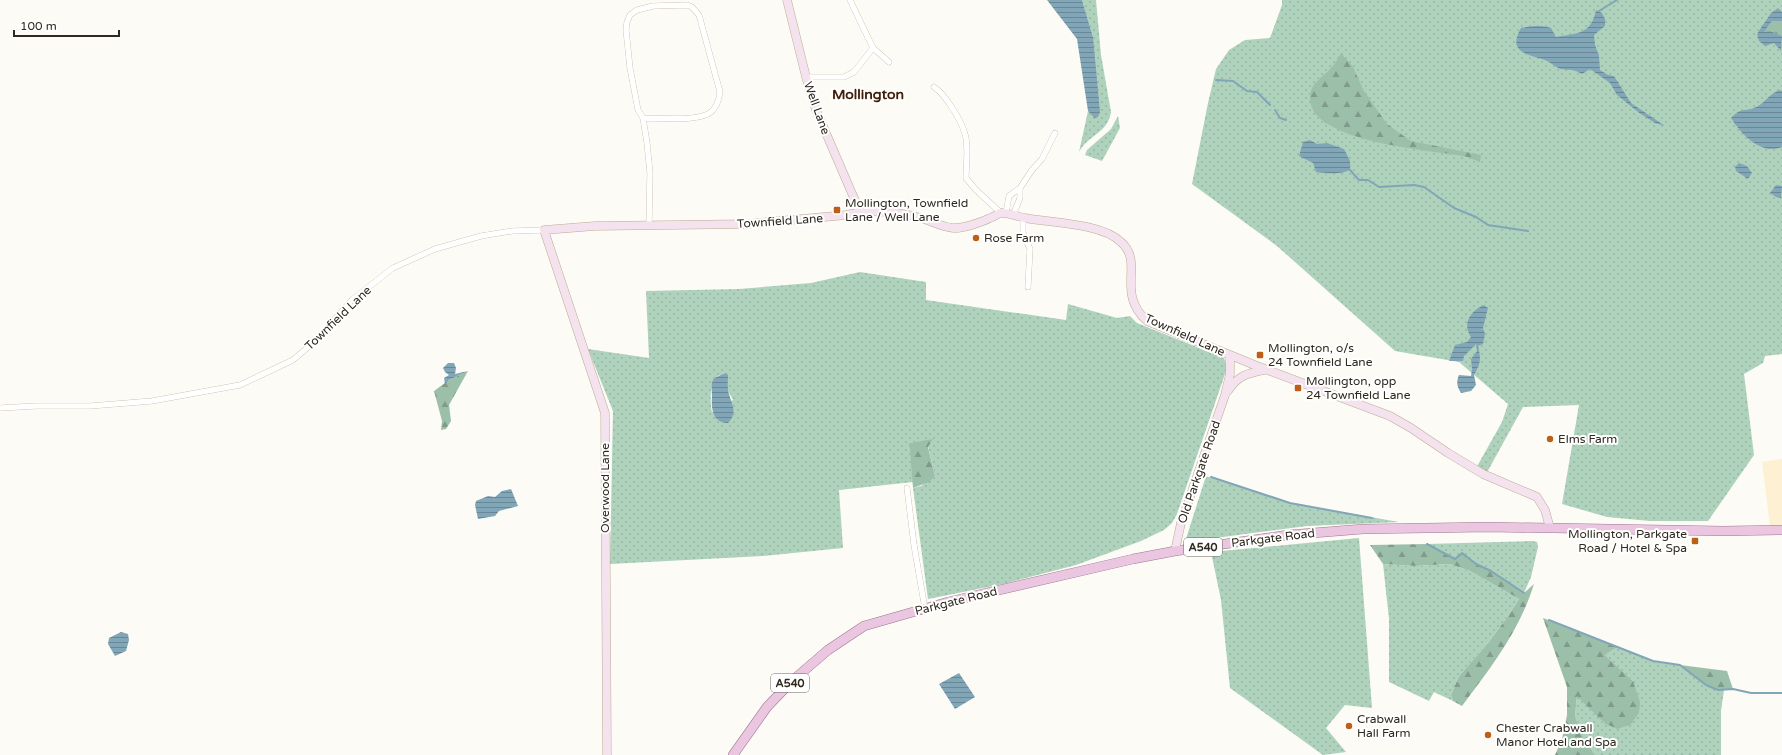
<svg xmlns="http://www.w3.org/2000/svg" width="1782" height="755" font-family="'Varela Round',sans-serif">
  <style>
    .built { fill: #fef0d3 }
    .green { fill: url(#green-dots); fill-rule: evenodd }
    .forest { fill: url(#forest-firs) }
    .water { fill: url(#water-rules) }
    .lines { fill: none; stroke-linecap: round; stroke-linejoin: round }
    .stream { stroke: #81a6b8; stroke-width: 2 }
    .street-casing { stroke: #baad92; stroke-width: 6 }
    .secondary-casing { stroke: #baad92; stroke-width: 9 }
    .primary-casing { stroke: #9f768f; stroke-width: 10 }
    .street { stroke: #fff; stroke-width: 5.5 }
    .secondary { stroke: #f4e2ef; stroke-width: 8 }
    .primary { stroke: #eac6e0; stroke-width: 9 }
    .poi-dot { fill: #be5f18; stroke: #fff; stroke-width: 1.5 }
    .labels { text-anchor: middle; stroke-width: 4; stroke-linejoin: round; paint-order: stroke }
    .shield { fill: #fff; stroke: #6d6962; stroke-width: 1 }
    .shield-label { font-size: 11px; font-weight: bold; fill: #2f291f }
    .street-label { font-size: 12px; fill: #2f291f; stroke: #fff }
    .poi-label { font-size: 12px; fill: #2f291f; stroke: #fff; text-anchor: start }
    .quarter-label { font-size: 14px; font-weight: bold; fill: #41200a; stroke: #fff }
  </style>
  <defs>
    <pattern id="green-dots" width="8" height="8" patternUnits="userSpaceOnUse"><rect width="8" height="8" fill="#afd2bd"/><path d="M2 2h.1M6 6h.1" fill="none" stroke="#97b4a2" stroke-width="1.8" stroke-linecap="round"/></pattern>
    <pattern id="forest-firs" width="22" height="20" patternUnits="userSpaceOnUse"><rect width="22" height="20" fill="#9cbfaa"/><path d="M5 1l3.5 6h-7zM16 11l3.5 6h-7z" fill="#809b8a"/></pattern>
    <pattern id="water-rules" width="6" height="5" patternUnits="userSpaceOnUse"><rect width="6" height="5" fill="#81a6b8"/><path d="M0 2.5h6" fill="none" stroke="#6a8795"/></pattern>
  </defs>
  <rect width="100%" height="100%" fill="#fdfbf5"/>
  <path class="built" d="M 1782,459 L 1782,526 L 1770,526 L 1762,462 Z"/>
  <path class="green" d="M 1082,0 L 1096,0 L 1101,55 L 1111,112 C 1108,133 1088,135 1079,152 L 1088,111 L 1094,118 L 1093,37 Z
    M 1282,0 L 1782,0 L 1782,354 L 1765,356 L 1763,363 L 1744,374 L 1754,455 L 1708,521 L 1650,521 L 1607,517 L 1562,504 L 1579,405 L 1523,407 L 1485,476 L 1475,470 L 1502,422 L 1508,404 L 1459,362 L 1395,351 L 1277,246 L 1192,184 L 1208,103 L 1216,69 L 1229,50 L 1245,40 L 1270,38 L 1282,5 Z
    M 1118,116 L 1120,128 L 1102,161 L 1085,155 L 1087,150 L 1111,129 Z
    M 860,272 L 926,282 L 926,300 L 1066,320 L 1068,304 L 1117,318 L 1130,316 L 1137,323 L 1224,358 L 1226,364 L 1226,371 L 1177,514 L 1172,523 L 1164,530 L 1141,541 L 1076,565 L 1003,584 L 928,599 L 913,488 L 921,486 L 935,476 L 928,446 L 932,440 L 909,443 L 913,482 L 839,490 L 843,548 L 763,556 L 610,564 L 613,411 L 588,349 L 649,358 L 646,291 L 739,289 L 811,283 ZM 720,375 L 733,400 L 712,412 C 710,405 710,385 714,378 Z
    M 1206,476 L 1290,503 L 1399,522 L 1307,526 L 1185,542 Z
    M 1359,538 L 1372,708 L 1345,705 L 1326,728 L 1346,752 L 1323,755 L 1230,688 L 1221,600 L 1211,552 Z
    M 1532,541 L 1537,542 L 1538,547 L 1531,577 L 1524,593 L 1491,571 L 1476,564 L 1462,553 L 1455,559 L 1427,544 Z
    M 1383,564 L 1415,566 L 1450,564 L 1470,571 L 1519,599 L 1508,616 L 1488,643 L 1459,676 L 1451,695 L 1453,701 L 1434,692 L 1429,701 L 1389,682 L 1389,619 Z
    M 1618,647 L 1653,661 L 1680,665 L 1706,685 L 1718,690 L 1724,690 L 1721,711 L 1721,755 L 1595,755 L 1582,735 L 1575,716 L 1577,695 L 1604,723 L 1633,681 L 1605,655 Z"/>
  <path class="forest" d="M 1772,21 L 1782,21 L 1782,36 L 1770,31 L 1764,33 Z
    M 1341,53 L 1353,67 L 1364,91 L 1387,124 L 1411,141 L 1481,155 L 1480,162 C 1474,160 1469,157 1463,156 C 1432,150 1297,142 1311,91 C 1314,81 1324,76 1331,68 C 1335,64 1338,58 1341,53 Z
    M 468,371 L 449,405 L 451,421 L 446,429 L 441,430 L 442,421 L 434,391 L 449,380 Z
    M 933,439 L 928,447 L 935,476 L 929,482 L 913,488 L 909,443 Z
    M 1427,544 L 1455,559 L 1462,553 L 1476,564 L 1491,571 L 1524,593 L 1534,584 C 1519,632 1492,666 1462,706 L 1453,701 L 1451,695 L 1459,676 L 1488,643 L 1508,616 L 1519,599 L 1470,571 L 1450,564 L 1415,566 L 1383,564 L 1370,545 Z
    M 1543,618 L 1618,647 L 1605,655 L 1633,681 L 1640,702 L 1639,713 L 1630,725 L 1617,729 L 1604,723 L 1577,696 L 1575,716 L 1582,735 L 1595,755 L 1555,755 L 1562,739 L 1567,715 L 1567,687 Z
    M 1680,665 L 1727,671 L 1733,689 L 1718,690 L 1706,685 Z"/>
  <path class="water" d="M 1047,0 L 1082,0 L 1093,37 L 1100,112 L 1098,117 L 1094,118 L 1088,111 L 1077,39 Z
    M 1778,8 L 1782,12 L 1782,21 L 1772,21 L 1764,32 L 1770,31 L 1782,36 L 1781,51 L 1774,43 L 1765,46 L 1759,41 L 1757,34 L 1771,13 Z
    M 1596,10 L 1602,13 L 1605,19 L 1605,26 L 1594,35 L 1595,45 L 1599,56 L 1600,70 L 1608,75 L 1614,76 L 1631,103 L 1665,126 L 1655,123 L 1638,112 L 1617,95 L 1610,83 L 1590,69 L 1582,74 C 1572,68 1571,71 1561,69 C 1556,68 1552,63 1547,61 C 1530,54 1506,54 1521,28 C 1532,26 1541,25 1551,28 L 1556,37 C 1577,33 1591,35 1596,10 Z
    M 1780,90 L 1782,91 L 1782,147 C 1761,156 1741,134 1731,118 C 1742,107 1742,112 1754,108 C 1764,105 1769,93 1780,90 Z
    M 1310,140 L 1317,144 L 1327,143 L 1344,149 L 1350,161 L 1350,170 C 1340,175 1328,173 1316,172 L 1313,163 L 1299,156 L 1303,142 Z
    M 1739,163 L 1747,166 L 1752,173 L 1748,179 L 1736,171 L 1735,167 Z
    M 1776,185 L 1782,186 L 1781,198 L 1776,197 L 1770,193 Z
    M 1484,305 L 1488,308 L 1483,328 L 1485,334 L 1483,344 L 1478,346 C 1481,358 1481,364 1474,375 L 1476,385 L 1471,391 L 1461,393 C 1457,387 1456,382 1459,375 L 1471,376 L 1472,369 L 1471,359 L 1477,351 L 1476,344 L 1464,356 L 1463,361 L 1449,361 L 1455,345 L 1467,342 L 1471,337 C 1462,324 1470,311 1484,305 Z
    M 448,363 L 454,363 L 456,368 L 455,374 L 468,371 L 449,380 L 445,384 L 444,378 L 449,375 L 445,372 L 443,368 Z
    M 726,373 L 728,375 C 728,380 727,388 729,394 C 732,405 738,413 728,423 C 713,423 711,409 712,397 C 712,390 710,384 714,378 Z
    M 511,489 L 518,506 L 499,511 L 495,516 L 478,519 L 475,505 L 476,501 L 488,496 L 495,497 L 502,491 Z
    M 121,632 L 128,634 L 129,640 L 126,651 L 115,656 L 108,644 L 109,638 Z
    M 959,673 L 975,697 L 955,709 L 939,684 Z"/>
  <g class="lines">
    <path class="stream" d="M 1599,11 L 1617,0
      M 1216,80 L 1233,81 L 1247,91 L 1257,92 L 1270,105
      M 1275,110 L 1280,118 L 1286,120
      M 1350,170 L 1359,180 L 1368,180 L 1379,187 L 1414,185 L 1424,187 L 1454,208 L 1476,217 L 1488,225 L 1528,231
      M 1211,477 L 1290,503 L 1372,518
      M 1427,544 L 1455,559 L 1462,553 L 1476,564 L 1491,571 L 1524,593
      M 1549,620 L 1653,661 L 1680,665 L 1706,685 L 1718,690 L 1733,689 L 1751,693 L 1782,693"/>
    <g class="street-casing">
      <path id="street" d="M 850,0 L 873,48
        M 806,77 L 844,77 L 854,72 L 873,48 L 889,62
        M 934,87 C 946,95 961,120 965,134 C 969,147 966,164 966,178 L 976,190 L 1001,213
        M 643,118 C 659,118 699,122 711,112 C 717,107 719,100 720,92 L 699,15 L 692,7 L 687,5 L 653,6 L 637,10 L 630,15 L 627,22 L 626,30 L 630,68 L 638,110 L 643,118 L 647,143 L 650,173 L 649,226
        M 1006,213 L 1009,196 L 1020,188 L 1032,170 L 1042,159 L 1055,133
        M 1013,215 L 1020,198 L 1020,188
        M 1023,218 L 1023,233 L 1030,249 L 1028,287
        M 0,408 L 36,406 L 90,406 L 152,401 L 240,385 L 293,360 L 314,342 L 352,300 L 393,268 L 435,249 L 481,236 L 512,231 L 544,230
        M 907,488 L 914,545 L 925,609"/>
    </g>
    <g class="secondary-casing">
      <path id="secondary" d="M 787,0 L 806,77 L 816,110 L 860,212
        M 1228,391 C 1237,376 1248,373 1264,370
        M 1175,551 L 1181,523 L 1225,395 L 1230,374 L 1230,355
        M 607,755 L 605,413 L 544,230 L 595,226 L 747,224 L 846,215 C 871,209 896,211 921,218 C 931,221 942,227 953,228 C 962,229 982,222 990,218 C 994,217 998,213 1001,213 C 1008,212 1018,217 1025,218 C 1051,223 1101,223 1121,242 C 1145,263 1115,292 1147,321 L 1257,366 L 1390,416 L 1411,428 L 1448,453 L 1483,474 L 1537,497 L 1545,510 L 1550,528"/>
    </g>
    <g class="primary-casing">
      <path id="primary" d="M 733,755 L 767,707 L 792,681 L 828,650 L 864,626 L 948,602 L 1133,559 L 1175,551 L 1288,535 L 1363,529 L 1489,527 L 1724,531 L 1782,530"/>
    </g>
    <use href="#street" class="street"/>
    <use href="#secondary" class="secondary"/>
    <use href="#primary" class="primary"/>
  </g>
  <g class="poi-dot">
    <rect x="833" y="206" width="8" height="8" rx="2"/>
    <circle cx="976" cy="238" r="4"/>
    <rect x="1256" y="351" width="8" height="8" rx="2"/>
    <rect x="1294" y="384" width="8" height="8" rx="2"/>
    <circle cx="1550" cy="439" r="4"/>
    <rect x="1691" y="537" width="8" height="8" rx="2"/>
    <circle cx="1349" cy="726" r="4"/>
    <circle cx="1488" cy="735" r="4"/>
  </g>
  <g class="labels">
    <g class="shield">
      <rect x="1184" y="538" width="38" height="18" rx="3"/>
      <rect x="771" y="674" width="38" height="18" rx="3"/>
    </g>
    <g class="shield-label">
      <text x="1203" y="551">A540</text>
      <text x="790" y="687">A540</text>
    </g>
    <g class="street-label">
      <text transform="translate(817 108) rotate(70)" y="4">Well Lane</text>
      <text transform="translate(780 221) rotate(-4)" y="4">Townfield Lane</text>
      <text transform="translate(338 318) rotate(-44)" y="4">Townfield Lane</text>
      <text transform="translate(1185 335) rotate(24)" y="4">Townfield Lane</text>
      <text transform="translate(1199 472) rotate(-71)" y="4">Old Parkgate Road</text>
      <text transform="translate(605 488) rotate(-90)" y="4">Overwood Lane</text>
      <text transform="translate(1273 538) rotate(-7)" y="4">Parkgate Road</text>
      <text transform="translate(956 601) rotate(-14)" y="4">Parkgate Road</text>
    </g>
    <g class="poi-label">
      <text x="845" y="207">Mollington, Townfield<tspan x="845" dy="14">Lane / Well Lane</tspan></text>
      <text x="984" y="242">Rose Farm</text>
      <text x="1268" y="352">Mollington, o/s<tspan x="1268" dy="14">24 Townfield Lane</tspan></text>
      <text x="1306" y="385">Mollington, opp<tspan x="1306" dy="14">24 Townfield Lane</tspan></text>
      <text x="1558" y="443">Elms Farm</text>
      <text x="1687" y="538" text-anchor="end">Mollington, Parkgate<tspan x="1687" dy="14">Road / Hotel &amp; Spa</tspan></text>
      <text x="1357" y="723">Crabwall<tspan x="1357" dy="14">Hall Farm</tspan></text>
      <text x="1496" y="732">Chester Crabwall<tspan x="1496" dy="14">Manor Hotel and Spa</tspan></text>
    </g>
    <g class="quarter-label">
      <text x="868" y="99">Mollington</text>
    </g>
  </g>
  <path d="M14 30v6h105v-6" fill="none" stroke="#2f291f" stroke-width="2"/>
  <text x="20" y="30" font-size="12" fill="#2f291f" stroke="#ffffff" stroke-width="3" paint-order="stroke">100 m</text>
</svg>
